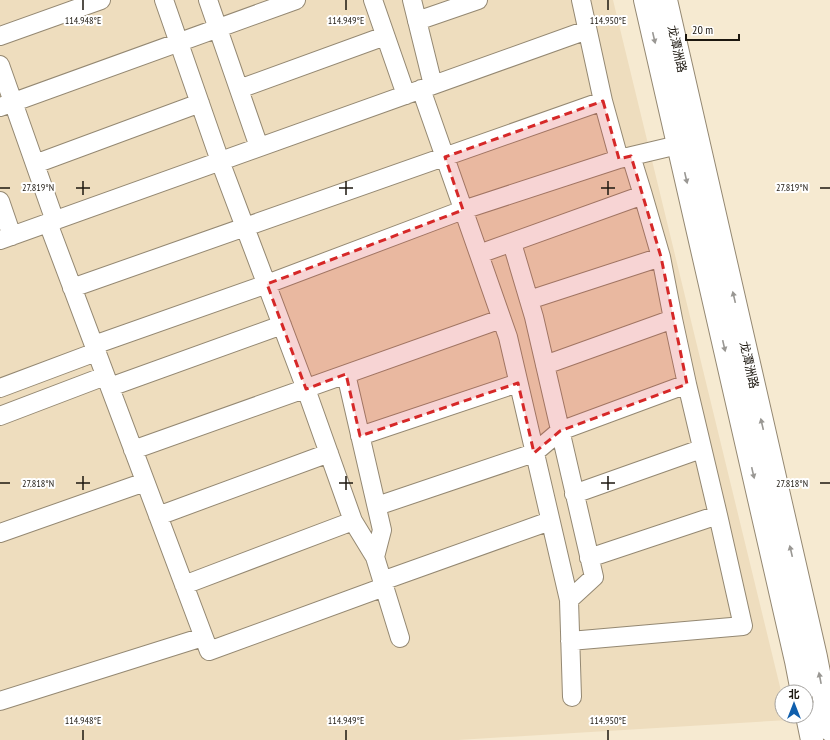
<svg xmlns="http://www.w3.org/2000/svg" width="830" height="740" font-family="'PT Sans Narrow','Noto Sans SC',sans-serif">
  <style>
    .built { fill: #eeddbe }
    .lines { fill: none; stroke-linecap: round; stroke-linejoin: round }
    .minor-casing { stroke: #948872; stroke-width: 20 }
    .major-casing { stroke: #948872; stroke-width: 24 }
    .minor { stroke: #fff; stroke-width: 18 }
    .major { stroke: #fff; stroke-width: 22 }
    .oneway { fill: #999793 }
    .marked { fill: #d62828; fill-opacity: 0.2; stroke: #d62828; stroke-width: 3; stroke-dasharray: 8 5; stroke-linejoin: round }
    .ticks { fill: none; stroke: #1c170f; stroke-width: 1.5 }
    .labels { text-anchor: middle; stroke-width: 4; stroke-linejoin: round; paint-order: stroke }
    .street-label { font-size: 12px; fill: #1c170f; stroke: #fff }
    .ticks-label { font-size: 10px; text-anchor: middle; fill: #1c170f; stroke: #fff; stroke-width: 4; stroke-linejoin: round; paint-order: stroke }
  </style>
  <rect width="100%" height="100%" fill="#f6ead1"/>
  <path class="built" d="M 0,0 L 613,0 L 782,695 L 782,716 L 787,716 L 788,720 L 458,740 L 0,740 Z"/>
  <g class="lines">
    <g class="minor-casing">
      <path id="minor" d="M 164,0 L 220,161 L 306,389 L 353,521 L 375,557 L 400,638
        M 208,0 L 259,147
        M 373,0 L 406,95
        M 412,0 L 433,85
        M 417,21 L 478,0
        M 0,36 L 101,0
        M 0,65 L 55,221
        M 239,89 L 385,36
        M 421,89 L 508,337 L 569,600 L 572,697
        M 603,101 L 619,159 L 678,145
        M 0,107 L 296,0
        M 35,164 L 200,103
        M 0,201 L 12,236
        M 48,223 L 209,651 L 384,587
        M 0,240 L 587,30
        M 512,243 L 534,317 L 594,577 L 569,600
        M 479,254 L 643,195 L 631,156
        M 72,288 L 603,101 L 581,0
        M 529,300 L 661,257 L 643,195
        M 94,345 L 267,284 L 463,210 L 619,159
        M 545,365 L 673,319 L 661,257
        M 346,374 L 382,530 L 375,557
        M 110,387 L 282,325
        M 0,388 L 96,352
        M 0,416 L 105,376
        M 360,436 L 518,383
        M 133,450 L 501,319
        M 574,494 L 701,449
        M 377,506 L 534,453 L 560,431 L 687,384 L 673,319
        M 158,516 L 329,453
        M 0,533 L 145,482
        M 589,558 L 718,515 L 687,384
        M 382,581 L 550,521
        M 184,585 L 353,521
        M 570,641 L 743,626 L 718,515
        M 0,701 L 203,637"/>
    </g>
    <g class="major-casing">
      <path id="major" d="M 645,0 L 796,661 L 802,692
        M 666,0 L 816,657 L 830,730
        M 806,711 L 812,740"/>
    </g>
    <use href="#minor" class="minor"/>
    <use href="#major" class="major"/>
  </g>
  <defs><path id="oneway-solid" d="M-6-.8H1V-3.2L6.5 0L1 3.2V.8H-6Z"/></defs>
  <g class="oneway">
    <use href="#oneway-solid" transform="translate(654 38) rotate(77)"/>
    <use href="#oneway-solid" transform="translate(686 178) rotate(77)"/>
    <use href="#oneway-solid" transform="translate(734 297) rotate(-103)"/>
    <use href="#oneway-solid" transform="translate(724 346) rotate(77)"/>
    <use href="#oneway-solid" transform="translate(762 424) rotate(-103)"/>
    <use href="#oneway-solid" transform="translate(753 473) rotate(77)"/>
    <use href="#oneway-solid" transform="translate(791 551) rotate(-103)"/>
    <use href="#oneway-solid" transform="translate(820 678) rotate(-101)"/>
  </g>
  <path class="marked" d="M 603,101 L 619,159 L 631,156 L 661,257 L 687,384 L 560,431 L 534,453 L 518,383 L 360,436 L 346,374 L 306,389 L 267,284 L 463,210 L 445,157 Z"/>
  <path class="ticks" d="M 83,0 L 83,10M 346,0 L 346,10M 608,0 L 608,10M 83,181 L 83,195M 346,181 L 346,195M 608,181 L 608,195M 0,188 L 10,188M 76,188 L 90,188M 339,188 L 353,188M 601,188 L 615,188M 820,188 L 830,188M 83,476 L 83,490M 346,476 L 346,490M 608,476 L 608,490M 0,483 L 10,483M 76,483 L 90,483M 339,483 L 353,483M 601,483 L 615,483M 820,483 L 830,483M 83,730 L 83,740M 346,730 L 346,740M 608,730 L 608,740"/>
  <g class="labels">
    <g class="street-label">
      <text transform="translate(677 49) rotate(77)" y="4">龙潭洲路</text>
      <text transform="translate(749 365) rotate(77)" y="4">龙潭洲路</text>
    </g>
  </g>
  <g class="ticks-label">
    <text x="83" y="24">114.948°E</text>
    <text x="346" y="24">114.949°E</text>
    <text x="608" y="24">114.950°E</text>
    <text x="38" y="191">27.819°N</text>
    <text x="792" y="191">27.819°N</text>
    <text x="38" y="487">27.818°N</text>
    <text x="792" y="487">27.818°N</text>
    <text x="83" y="724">114.948°E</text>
    <text x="346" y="724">114.949°E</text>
    <text x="608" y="724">114.950°E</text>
  </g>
  <g transform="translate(794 704)"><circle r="19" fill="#ffffff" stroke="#a4a29f"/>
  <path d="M0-3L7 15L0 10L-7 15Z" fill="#105fad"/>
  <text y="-6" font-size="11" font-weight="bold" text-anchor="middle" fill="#1c170f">北</text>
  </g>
  <path d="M686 34v6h53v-6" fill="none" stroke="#1c170f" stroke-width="2"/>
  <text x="692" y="34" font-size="12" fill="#1c170f" stroke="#ffffff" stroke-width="3" paint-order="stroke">20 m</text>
</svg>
